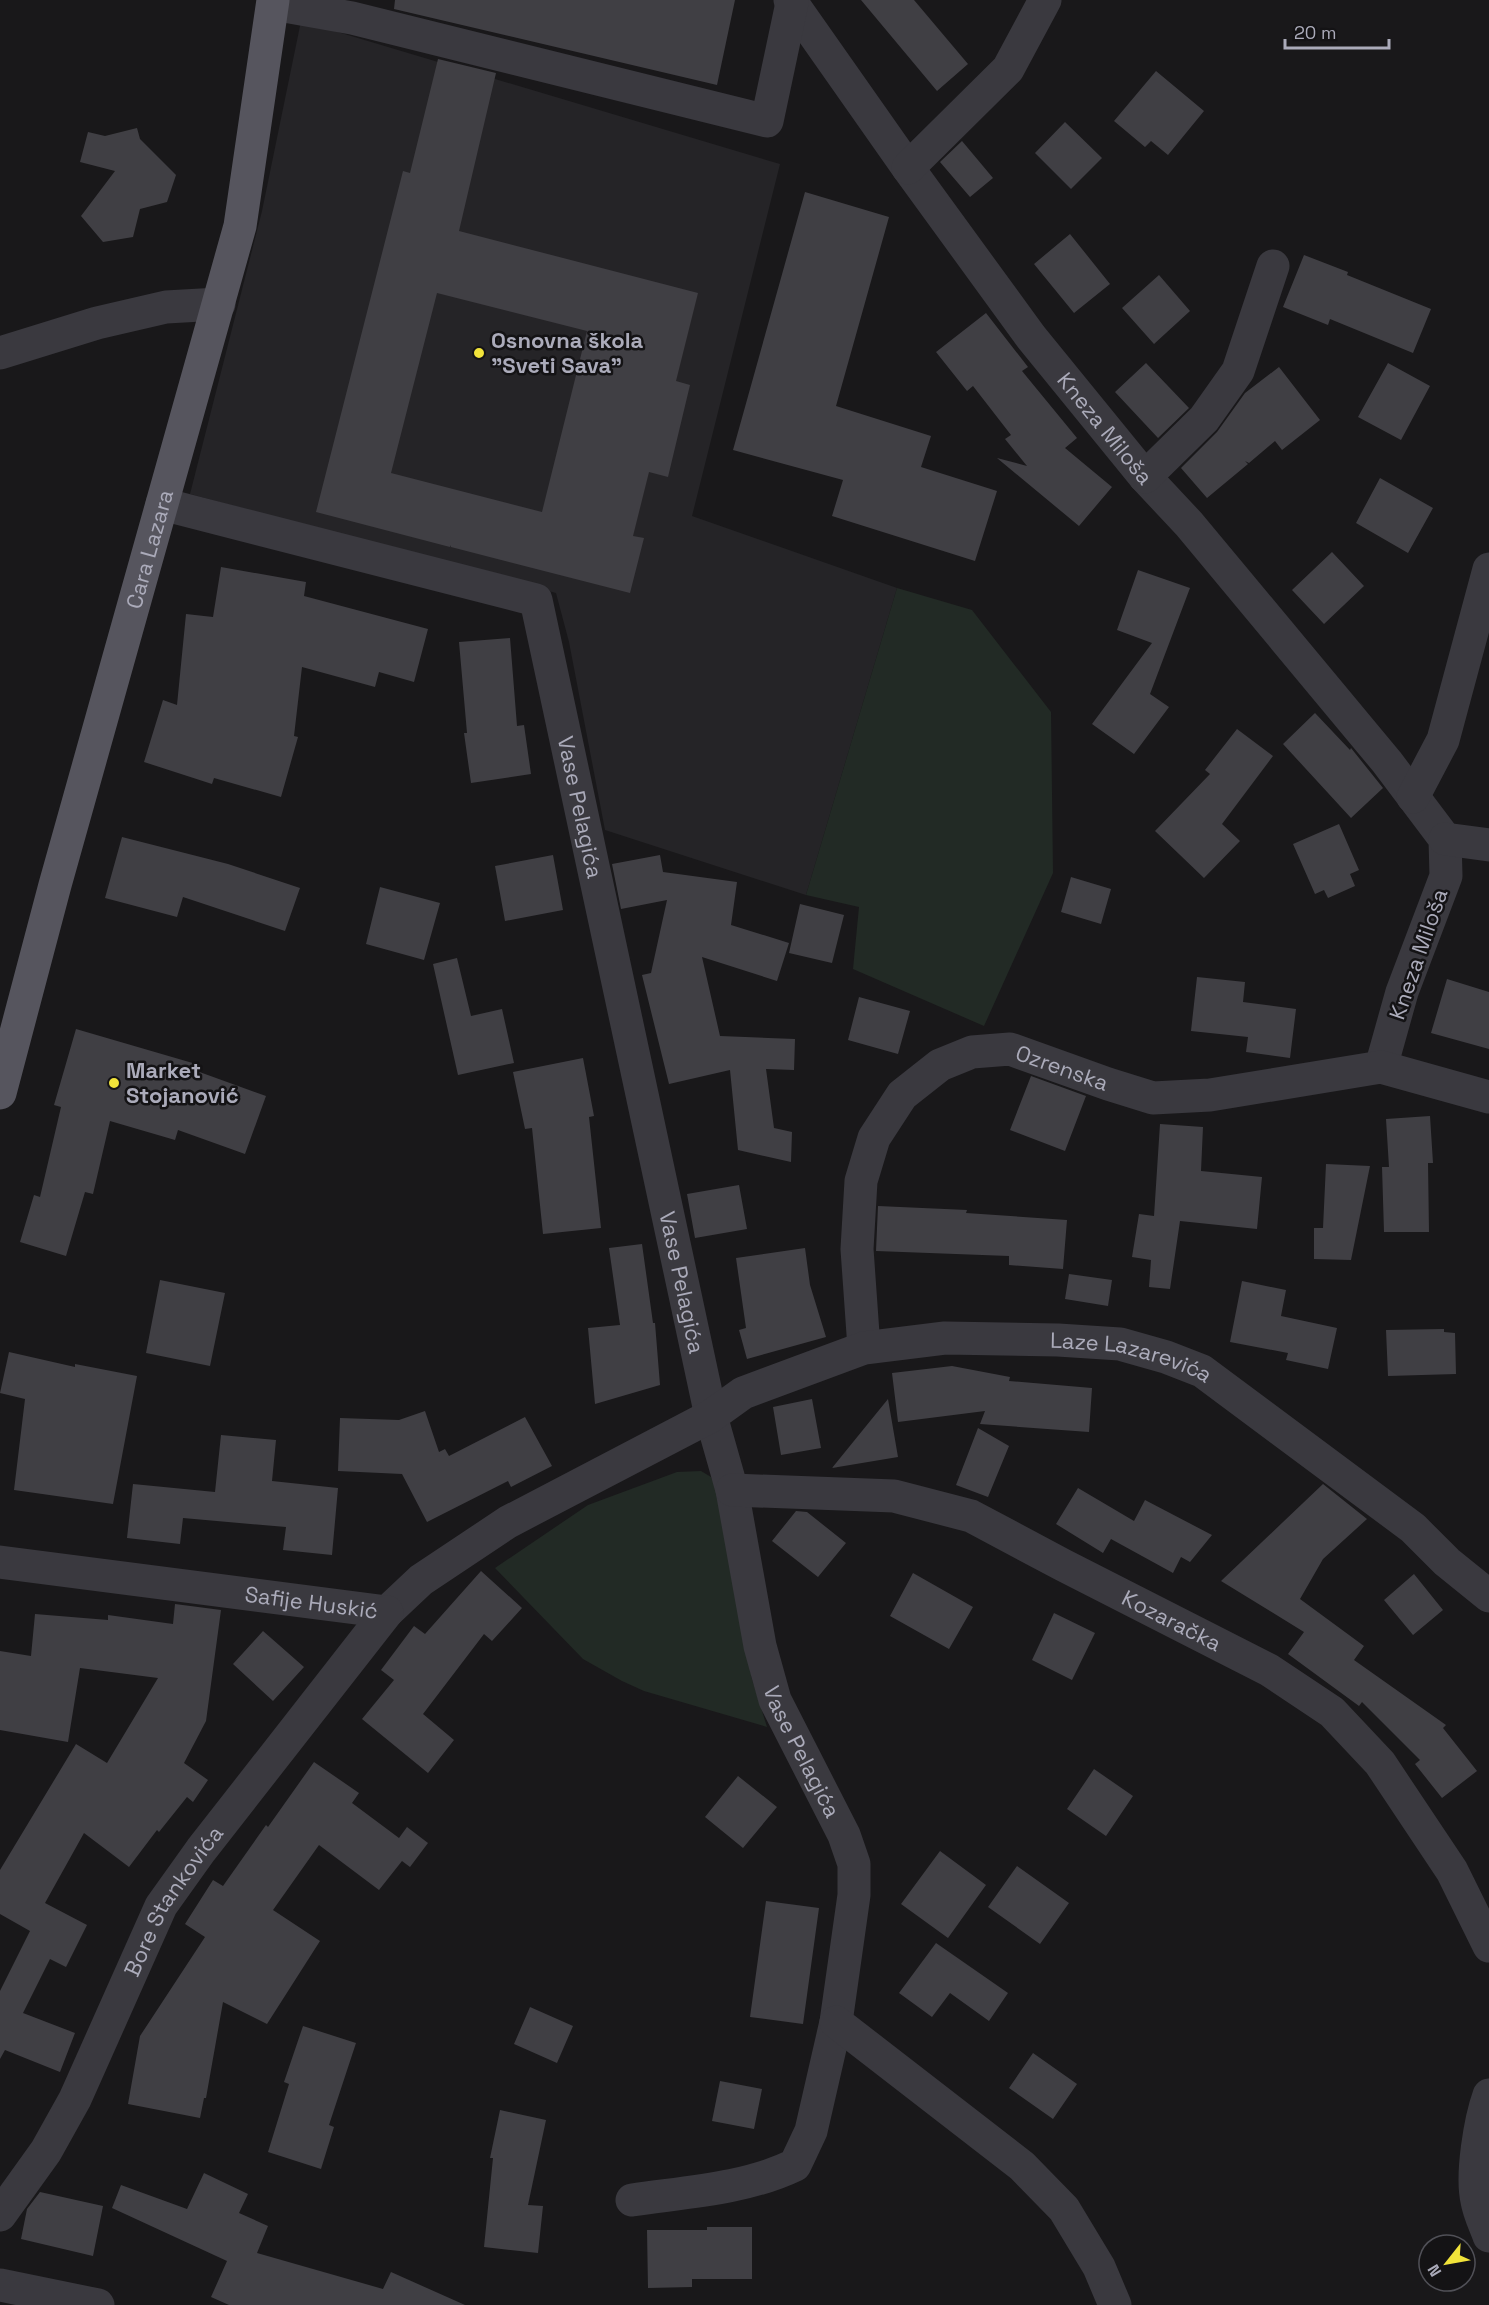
<svg xmlns="http://www.w3.org/2000/svg" width="1489" height="2305" font-family="'Space Grotesk',sans-serif">
  <style>
    .built { fill: #252427 }
    .green { fill: #222a25 }
    .building { fill: #403f44; fill-rule: evenodd }
    .lines { fill: none; stroke-linecap: round; stroke-linejoin: round }
    .minor { stroke: #3a393f; stroke-width: 33 }
    .major { stroke: #56555e; stroke-width: 33 }
    .poi-dot { fill: #f1e33a; stroke: #141315; stroke-width: 2 }
    .labels { text-anchor: middle; stroke-width: 5; stroke-linejoin: round; paint-order: stroke }
    .poi-label { font-size: 22px; font-weight: bold; fill: #ababba; stroke: #141315; text-anchor: start }
    .street-label { font-size: 22px; fill: #ababba; stroke: #141315 }
  </style>
  <rect width="100%" height="100%" fill="#19181a"/>
  <path class="built" d="M 301,21 L 780,164 L 692,516 L 897,588 L 806,895 L 605,830 L 569,642 L 556,593 L 190,494 L 262,211 Z"/>
  <path class="green" d="M 897,588 L 972,610 L 1051,712 L 1053,873 L 984,1026 L 853,969 L 859,907 L 806,895 Z
    M 701,1471 L 711,1477 L 718,1493 L 752,1679 L 767,1727 L 644,1691 L 622,1681 L 583,1659 L 495,1568 L 588,1505 L 677,1472 Z"/>
  <path class="building" d="M 395,0 L 735,0 L 717,85 L 394,9 Z
    M 861,0 L 914,0 L 968,64 L 937,91 Z
    M 438,59 L 496,73 L 459,231 L 698,293 L 676,381 L 690,385 L 668,477 L 649,472 L 633,536 L 644,538 L 630,593 L 451,547 L 451,545 L 450,547 L 316,512 L 403,171 L 410,173 ZM 437,293 L 587,331 L 542,512 L 391,473 Z
    M 1156,71 L 1204,111 L 1168,155 L 1151,141 L 1145,147 L 1114,121 Z
    M 1065,122 L 1102,158 L 1071,189 L 1035,153 Z
    M 137,128 L 140,139 L 176,175 L 167,202 L 140,209 L 133,237 L 103,242 L 81,216 L 115,171 L 80,162 L 88,132 L 105,136 Z
    M 962,141 L 993,178 L 970,197 L 940,162 Z
    M 805,192 L 889,217 L 836,406 L 931,436 L 921,467 L 997,491 L 975,561 L 832,516 L 843,480 L 733,450 Z
    M 1070,234 L 1110,284 L 1074,313 L 1034,264 Z
    M 1304,255 L 1348,272 L 1347,275 L 1431,309 L 1413,353 L 1330,319 L 1328,325 L 1283,307 Z
    M 1159,275 L 1190,311 L 1154,344 L 1122,308 Z
    M 986,313 L 1028,367 L 1022,371 L 1077,438 L 1065,448 L 1112,487 L 1079,526 L 997,458 L 1027,466 L 1005,439 L 1011,435 L 973,386 L 967,391 L 936,352 Z
    M 1146,363 L 1189,408 L 1158,438 L 1115,392 Z
    M 1388,363 L 1430,386 L 1401,440 L 1358,417 Z
    M 1279,367 L 1320,420 L 1282,450 L 1275,441 L 1249,463 L 1245,461 L 1248,464 L 1207,498 L 1181,468 L 1217,432 L 1245,393 Z
    M 1380,478 L 1433,508 L 1408,553 L 1356,523 Z
    M 1332,552 L 1364,586 L 1324,624 L 1292,590 Z
    M 221,567 L 306,582 L 304,596 L 428,629 L 414,682 L 379,672 L 375,687 L 302,667 L 294,736 L 298,737 L 281,797 L 214,778 L 212,784 L 144,762 L 163,700 L 177,705 L 186,614 L 213,617 Z
    M 1138,570 L 1190,588 L 1150,694 L 1169,707 L 1134,754 L 1092,724 L 1152,643 L 1117,630 Z
    M 510,638 L 517,726 L 524,725 L 531,774 L 471,783 L 464,733 L 467,733 L 459,642 Z
    M 1315,713 L 1350,750 L 1351,748 L 1383,788 L 1351,818 L 1283,744 Z
    M 1237,729 L 1273,756 L 1222,824 L 1240,841 L 1204,878 L 1155,831 L 1210,774 L 1205,770 Z
    M 1339,824 L 1359,870 L 1350,874 L 1355,886 L 1328,898 L 1324,890 L 1315,894 L 1293,844 Z
    M 122,837 L 228,864 L 300,888 L 285,931 L 183,897 L 177,917 L 105,898 Z
    M 553,855 L 563,910 L 505,921 L 495,866 Z
    M 660,855 L 663,872 L 737,882 L 731,925 L 789,943 L 777,981 L 702,957 L 720,1036 L 795,1039 L 794,1070 L 766,1069 L 774,1128 L 792,1132 L 791,1162 L 738,1150 L 730,1070 L 669,1084 L 642,975 L 651,973 L 667,900 L 621,909 L 612,864 Z
    M 1071,877 L 1111,889 L 1101,924 L 1061,912 Z
    M 380,887 L 440,903 L 424,960 L 366,944 Z
    M 800,904 L 844,915 L 832,963 L 789,953 Z
    M 457,958 L 471,1016 L 502,1009 L 514,1063 L 458,1075 L 433,964 Z
    M 1197,977 L 1245,982 L 1243,1002 L 1296,1009 L 1290,1058 L 1246,1052 L 1248,1037 L 1191,1031 Z
    M 1447,979 L 1489,992 L 1489,1049 L 1431,1033 Z
    M 859,997 L 910,1011 L 898,1054 L 848,1040 Z
    M 76,1029 L 196,1064 L 194,1070 L 266,1096 L 245,1154 L 178,1130 L 175,1140 L 110,1121 L 93,1194 L 85,1192 L 66,1256 L 20,1242 L 34,1195 L 40,1197 L 61,1107 L 54,1105 Z
    M 583,1058 L 594,1116 L 589,1117 L 601,1228 L 543,1234 L 532,1128 L 525,1129 L 513,1072 Z
    M 1031,1076 L 1086,1096 L 1065,1151 L 1010,1130 Z
    M 1430,1116 L 1433,1163 L 1428,1163 L 1429,1232 L 1384,1232 L 1382,1167 L 1389,1167 L 1386,1119 Z
    M 1160,1124 L 1203,1127 L 1201,1171 L 1262,1177 L 1257,1229 L 1180,1221 L 1170,1289 L 1149,1287 L 1151,1260 L 1132,1257 L 1139,1214 L 1154,1216 Z
    M 1326,1164 L 1370,1166 L 1351,1260 L 1314,1259 L 1314,1228 L 1323,1228 Z
    M 739,1185 L 747,1229 L 695,1238 L 687,1194 Z
    M 878,1206 L 967,1210 L 966,1213 L 1067,1220 L 1063,1269 L 1009,1265 L 1009,1256 L 876,1251 Z
    M 642,1244 L 653,1323 L 655,1323 L 660,1385 L 595,1404 L 588,1328 L 620,1325 L 609,1248 Z
    M 805,1248 L 810,1285 L 826,1337 L 747,1359 L 739,1330 L 746,1328 L 736,1258 Z
    M 1069,1274 L 1112,1280 L 1108,1306 L 1065,1299 Z
    M 160,1280 L 225,1293 L 210,1366 L 146,1353 Z
    M 1242,1281 L 1286,1290 L 1281,1316 L 1337,1328 L 1328,1369 L 1286,1360 L 1288,1353 L 1230,1342 Z
    M 1444,1329 L 1444,1332 L 1455,1333 L 1456,1374 L 1388,1376 L 1386,1330 Z
    M 9,1352 L 75,1367 L 75,1364 L 137,1376 L 113,1504 L 14,1490 L 25,1399 L 0,1393 Z
    M 952,1366 L 1010,1377 L 1009,1381 L 1092,1388 L 1089,1432 L 980,1424 L 985,1411 L 898,1422 L 892,1373 Z
    M 812,1399 L 821,1448 L 781,1455 L 773,1407 Z
    M 888,1399 L 898,1457 L 832,1468 Z
    M 425,1411 L 439,1452 L 445,1449 L 449,1456 L 525,1417 L 552,1466 L 511,1487 L 508,1481 L 427,1522 L 402,1474 L 338,1471 L 340,1418 L 399,1420 Z
    M 978,1428 L 1009,1446 L 988,1497 L 956,1485 Z
    M 221,1435 L 276,1440 L 272,1481 L 338,1488 L 332,1555 L 283,1550 L 286,1527 L 183,1518 L 180,1544 L 127,1538 L 133,1484 L 215,1492 Z
    M 1323,1484 L 1367,1519 L 1323,1559 L 1300,1599 L 1364,1646 L 1354,1660 L 1446,1725 L 1443,1728 L 1477,1771 L 1442,1798 L 1415,1764 L 1420,1760 L 1362,1702 L 1359,1706 L 1288,1654 L 1304,1632 L 1221,1581 Z
    M 1078,1488 L 1134,1521 L 1145,1500 L 1212,1535 L 1190,1562 L 1181,1557 L 1173,1573 L 1111,1539 L 1103,1553 L 1056,1524 Z
    M 796,1511 L 807,1512 L 846,1543 L 818,1577 L 772,1541 Z
    M 481,1571 L 522,1608 L 492,1641 L 484,1634 L 423,1714 L 454,1740 L 428,1773 L 362,1719 L 394,1680 L 381,1670 L 414,1626 L 425,1634 Z
    M 913,1573 L 973,1607 L 949,1649 L 890,1616 Z
    M 1414,1574 L 1443,1610 L 1413,1635 L 1384,1600 Z
    M 175,1604 L 221,1610 L 206,1721 L 184,1763 L 208,1780 L 193,1802 L 187,1797 L 159,1832 L 157,1830 L 129,1867 L 84,1833 L 45,1903 L 87,1925 L 66,1967 L 50,1959 L 23,2013 L 75,2033 L 60,2072 L 5,2050 L 0,2059 L 0,1991 L 30,1931 L 0,1914 L 0,1870 L 76,1744 L 107,1763 L 158,1678 L 80,1668 L 68,1742 L 0,1730 L 0,1651 L 31,1656 L 35,1614 L 108,1620 L 108,1615 L 173,1624 Z
    M 1054,1613 L 1095,1633 L 1072,1680 L 1032,1660 Z
    M 263,1631 L 304,1667 L 273,1701 L 233,1664 Z
    M 314,1762 L 359,1793 L 352,1803 L 399,1838 L 407,1827 L 428,1843 L 410,1867 L 402,1861 L 379,1890 L 319,1845 L 273,1910 L 320,1941 L 267,2024 L 223,2002 L 206,2098 L 204,2098 L 200,2118 L 128,2104 L 140,2036 L 205,1937 L 185,1924 L 213,1880 L 223,1886 L 266,1825 L 268,1827 Z
    M 1094,1769 L 1133,1796 L 1106,1836 L 1067,1809 Z
    M 738,1776 L 777,1807 L 743,1848 L 705,1817 Z
    M 940,1851 L 986,1885 L 948,1938 L 901,1904 Z
    M 1017,1866 L 1069,1903 L 1040,1944 L 988,1907 Z
    M 766,1901 L 819,1908 L 803,2024 L 750,2017 Z
    M 936,1943 L 1008,1993 L 989,2021 L 950,1993 L 932,2017 L 899,1993 Z
    M 530,2007 L 573,2026 L 557,2063 L 514,2044 Z
    M 303,2026 L 356,2043 L 329,2125 L 334,2127 L 321,2169 L 268,2152 L 289,2084 L 284,2082 Z
    M 1033,2053 L 1077,2084 L 1053,2119 L 1009,2088 Z
    M 720,2081 L 762,2089 L 754,2129 L 712,2121 Z
    M 500,2110 L 546,2120 L 528,2205 L 543,2206 L 538,2253 L 484,2247 L 493,2158 L 490,2158 Z
    M 204,2173 L 248,2194 L 239,2213 L 268,2226 L 257,2253 L 383,2289 L 391,2272 L 465,2305 L 229,2305 L 211,2297 L 227,2261 L 112,2208 L 121,2185 L 187,2209 Z
    M 40,2192 L 103,2206 L 93,2256 L 21,2239 L 27,2209 Z
    M 707,2227 L 752,2227 L 752,2279 L 692,2279 L 692,2287 L 648,2288 L 647,2230 L 707,2230 Z"/>
  <g class="lines">
    <g class="minor">
      <path id="s1" d="M 790,0 L 908,168 L 1031,337 L 1145,477 L 1189,524 L 1387,762 L 1445,839 L 1446,876 L 1402,992 L 1381,1067"/>
      <path d="M 273,4 L 352,18 L 767,121 L 792,3"/>
      <path d="M 908,168 L 1008,69 L 1045,0"/>
      <path d="M 0,353 L 97,323 L 166,307 L 219,304"/>
      <path d="M 1145,477 L 1204,419 L 1238,371 L 1273,266"/>
      <path id="s2" d="M 162,504 L 536,600 L 711,1416 L 732,1490 L 760,1646 L 775,1700 L 844,1835 L 854,1864 L 854,1895 L 836,2022 L 811,2131 L 795,2165 C 745,2189 687,2192 632,2200"/>
      <path d="M 1413,797 L 1443,740 L 1489,569"/>
      <path d="M 1445,839 L 1489,845"/>
      <path id="s3" d="M 864,1348 L 857,1249 L 861,1181 L 874,1138 L 902,1095 L 940,1065 L 972,1052 L 1010,1049 L 1108,1084 L 1153,1098 L 1210,1095 L 1381,1067 L 1489,1097"/>
      <path id="s4" d="M 732,1490 L 894,1496 L 971,1516 L 1063,1565 L 1269,1670 L 1332,1712 L 1380,1763 L 1452,1871 L 1489,1946"/>
      <path id="s5" d="M 0,1562 L 387,1612 L 421,1580 L 508,1522 L 711,1416 L 743,1393 L 864,1348 L 945,1338 L 1058,1340 L 1120,1344 L 1166,1357 L 1202,1371 L 1413,1528 L 1447,1562 L 1489,1596"/>
      <path d="M 836,2022 L 1022,2166 L 1064,2209 L 1099,2267 L 1115,2305"/>
      <path d="M 1489,2095 C 1480,2120 1471,2175 1477,2201 C 1479,2213 1485,2225 1489,2236"/>
      <path id="s6" d="M 0,2215 L 46,2151 L 75,2099 L 161,1906 L 201,1850 L 387,1612"/>
      <path d="M 0,2285 L 98,2305"/>
    </g>
    <path class="major" id="s7" d="M 0,1093 L 55,885 L 240,226 L 273,0"/>
  </g>
  <g class="poi-dot">
    <circle cx="479" cy="353" r="6"/>
    <circle cx="114" cy="1083" r="6"/>
  </g>
  <g class="labels">
    <g class="poi-label">
      <text x="491" y="348">Osnovna škola<tspan x="491" dy="25">"Sveti Sava"</tspan></text>
      <text x="126" y="1078">Market<tspan x="126" dy="25">Stojanović</tspan></text>
    </g>
    <g class="street-label">
      <text dy="8" stroke="none"><textPath href="#s1" startOffset="532">Kneza Miloša</textPath></text>
      <text dy="8" stroke="none"><textPath href="#s7" startOffset="564">Cara Lazara</textPath></text>
      <text dy="8" stroke="none"><textPath href="#s2" startOffset="598">Vase Pelagića</textPath></text>
      <text transform="translate(1418 954) rotate(-71)" y="8">Kneza Miloša</text>
      <text dy="8" stroke="none"><textPath href="#s3" startOffset="440">Ozrenska</textPath></text>
      <text dy="8" stroke="none"><textPath href="#s2" startOffset="1084">Vase Pelagića</textPath></text>
      <text dy="8" stroke="none"><textPath href="#s5" startOffset="1209">Laze Lazarevića</textPath></text>
      <text dy="8" stroke="none"><textPath href="#s5" startOffset="314">Safije Huskić</textPath></text>
      <text dy="8" stroke="none"><textPath href="#s4" startOffset="468">Kozaračka</textPath></text>
      <text dy="8" stroke="none"><textPath href="#s2" startOffset="1570">Vase Pelagića</textPath></text>
      <text dy="8" stroke="none"><textPath href="#s6" startOffset="360">Bore Stankovića</textPath></text>
    </g>
  </g>
  <g transform="translate(1447 2263) rotate(239)"><circle r="28" fill="#141315" stroke="#505057" stroke-width="1.5"/>
  <path d="M0-4.5L10 22L0 15L-10 22Z" fill="#f1e33a"/>
  <text y="-9" font-size="16" font-weight="bold" text-anchor="middle" fill="#ababba">N</text>
  </g>
  <path d="M1285 39v9h104v-9" fill="none" stroke="#ababba" stroke-width="3"/>
  <text x="1294" y="39" font-size="18" fill="#ababba" stroke="#141315" stroke-width="4.5" paint-order="stroke">20 m</text>
</svg>
